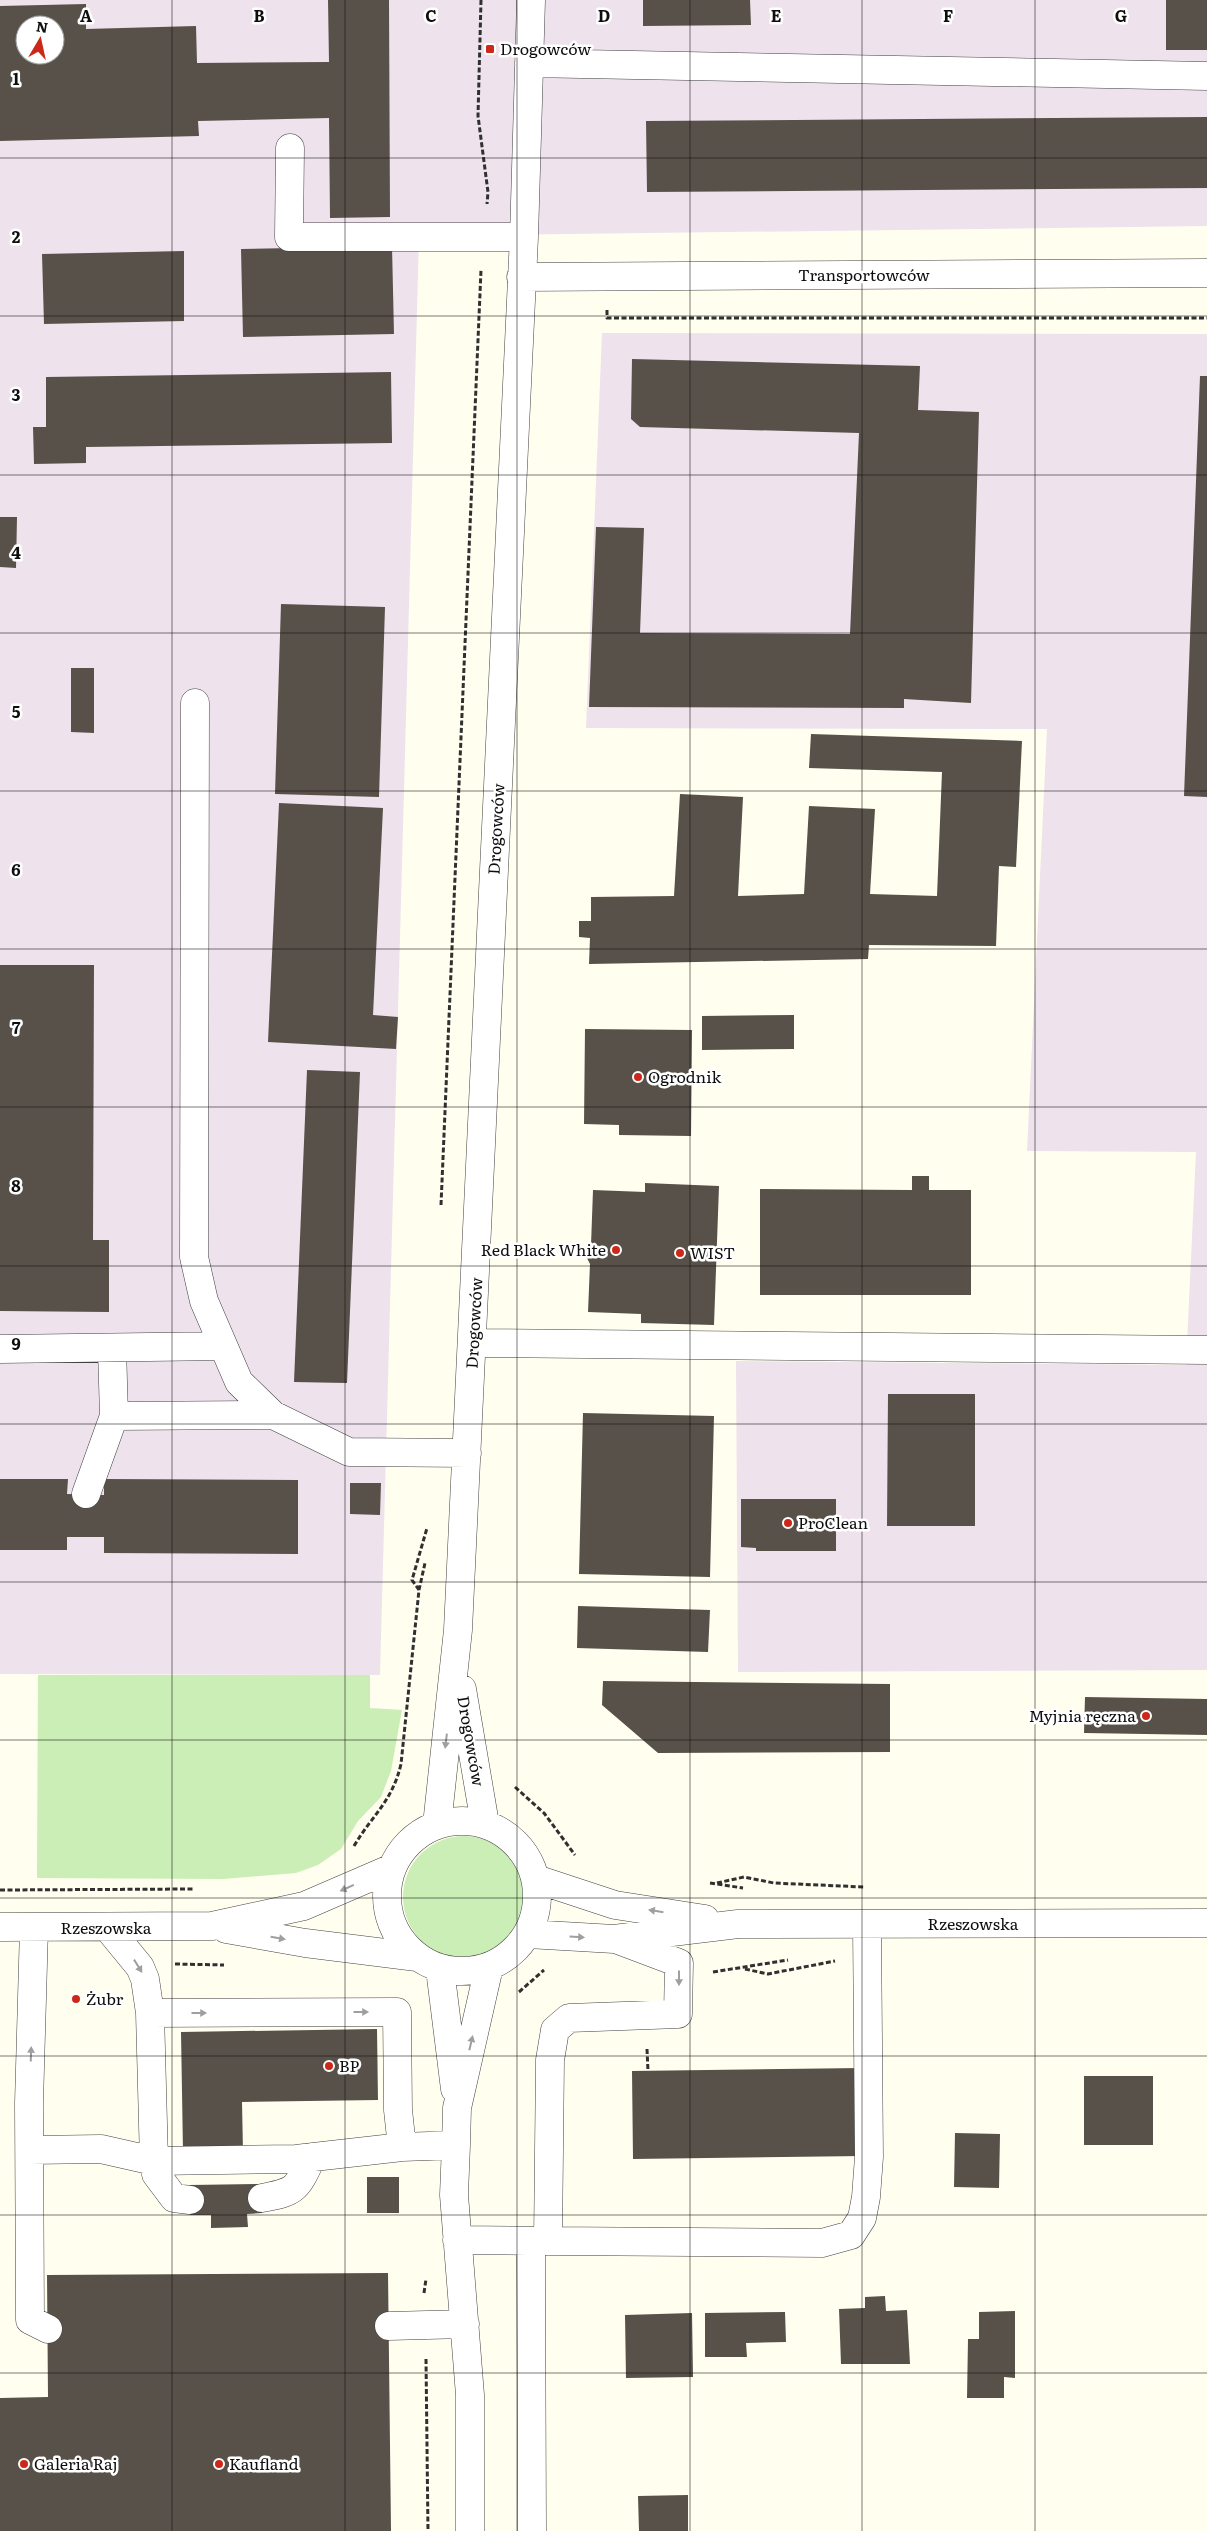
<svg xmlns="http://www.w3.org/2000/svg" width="1207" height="2531" font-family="Literata,serif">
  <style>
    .industrial { fill: #eee2ed; fill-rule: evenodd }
    .green { fill: #caeeb5 }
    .building { fill: #585149; fill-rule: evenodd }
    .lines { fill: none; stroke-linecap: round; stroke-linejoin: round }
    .minor-casing { stroke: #414141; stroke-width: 29 }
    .path { stroke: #303030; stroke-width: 3; stroke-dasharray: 5 2.5; stroke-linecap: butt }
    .minor { stroke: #fff; stroke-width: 28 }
    .oneway { fill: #9f9f9f }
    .grid { fill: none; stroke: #0e0e0e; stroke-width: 1; stroke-opacity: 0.55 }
    .poi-dot { fill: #cb2819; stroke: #fff; stroke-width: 2 }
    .labels { text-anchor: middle; stroke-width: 5; stroke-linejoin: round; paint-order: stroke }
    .poi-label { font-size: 16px; fill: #0e0e0e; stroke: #fff; text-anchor: start }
    .street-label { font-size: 16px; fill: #0e0e0e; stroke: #fff }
    .grid-label { font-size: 16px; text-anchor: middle; font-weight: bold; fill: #0e0e0e; stroke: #fff; stroke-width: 5; stroke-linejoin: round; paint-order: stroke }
  </style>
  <rect width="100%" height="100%" fill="#fffeef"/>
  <path class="industrial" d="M 0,0 L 1207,0 L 1207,226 L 419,236 L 380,1675 L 0,1674 ZM 25,25 L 55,25 L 55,55 L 25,55 Z
    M 602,333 L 1207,334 L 1207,1670 L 738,1672 L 736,1361 L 1186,1365 L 1196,1152 L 1027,1151 L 1047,729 L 586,728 Z"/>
  <path class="green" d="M 38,1675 L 370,1675 L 370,1708 L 402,1710 L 391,1771 L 381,1797 L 358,1821 L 341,1849 L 318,1865 L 296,1873 L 223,1879 L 37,1878 Z
    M403 1897a61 61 0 1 1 122 0a61 61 0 1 1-122 0Z"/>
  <path class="building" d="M 328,0 L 389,0 L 390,217 L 330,218 L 329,118 L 198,121 L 199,136 L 0,141 L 0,6 L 86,4 L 86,29 L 196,26 L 197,63 L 329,62 ZM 25,25 L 55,25 L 55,55 L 25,55 Z
    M 643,0 L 750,0 L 751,25 L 643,26 Z
    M 1166,0 L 1207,0 L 1207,50 L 1166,50 Z
    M 1207,117 L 1207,188 L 647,192 L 646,121 Z
    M 392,246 L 394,334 L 243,337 L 241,249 Z
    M 184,251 L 184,321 L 44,324 L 42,254 Z
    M 632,359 L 920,366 L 918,410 L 979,412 L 971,703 L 904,699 L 904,708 L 589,707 L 596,527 L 644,528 L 640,633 L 850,634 L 859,433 L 640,427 L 631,419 Z
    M 391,372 L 392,443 L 86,447 L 86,463 L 34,464 L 33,427 L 46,427 L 46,377 Z
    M 1200,376 L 1207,376 L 1207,797 L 1184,796 Z
    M 0,517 L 17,517 L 16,568 L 0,567 Z
    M 281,604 L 385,607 L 379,797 L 275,794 Z
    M 71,668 L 94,668 L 94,733 L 71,732 Z
    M 811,734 L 1022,741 L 1016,867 L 999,866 L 996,946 L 869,945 L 868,959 L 589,964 L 590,938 L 579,937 L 579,921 L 591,921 L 591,897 L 674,896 L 680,794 L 743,797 L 738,896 L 804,894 L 809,806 L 875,809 L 870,894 L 937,896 L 942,772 L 809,768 Z
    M 279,803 L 383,808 L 373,1015 L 398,1017 L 396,1049 L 268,1042 Z
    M 0,965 L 94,965 L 93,1240 L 109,1240 L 109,1312 L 0,1311 Z
    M 794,1015 L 794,1049 L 702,1050 L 702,1016 Z
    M 585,1029 L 692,1030 L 691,1136 L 619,1135 L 619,1125 L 584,1124 Z
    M 307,1070 L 360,1072 L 347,1383 L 294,1382 Z
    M 912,1176 L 929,1176 L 929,1190 L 971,1190 L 971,1295 L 760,1295 L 760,1189 L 912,1190 Z
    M 645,1183 L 719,1186 L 714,1325 L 641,1323 L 641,1314 L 588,1312 L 590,1264 L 585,1254 L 591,1245 L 593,1190 L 645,1192 Z
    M 888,1394 L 975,1394 L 975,1526 L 887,1526 Z
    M 583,1413 L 714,1416 L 710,1577 L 579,1574 Z
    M 0,1479 L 68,1479 L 67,1494 L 104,1495 L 104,1479 L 298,1480 L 298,1554 L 104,1553 L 104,1537 L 67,1537 L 67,1550 L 0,1550 Z
    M 350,1483 L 381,1483 L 380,1515 L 350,1514 Z
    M 741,1499 L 836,1499 L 836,1551 L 756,1551 L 756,1548 L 741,1547 Z
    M 578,1606 L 710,1610 L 708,1652 L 577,1648 Z
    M 603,1681 L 890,1684 L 890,1752 L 658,1753 L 602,1705 Z
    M 1085,1697 L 1207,1699 L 1207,1735 L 1084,1733 Z
    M 377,2029 L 378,2100 L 242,2102 L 243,2152 L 183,2152 L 181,2032 Z
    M 862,2068 L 863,2156 L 633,2159 L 632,2071 Z
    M 1084,2076 L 1153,2076 L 1153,2145 L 1084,2145 Z
    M 955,2133 L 1000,2134 L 999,2188 L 954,2187 Z
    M 367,2177 L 399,2177 L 399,2213 L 367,2213 Z
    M 261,2184 L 262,2213 L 247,2214 L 248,2227 L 211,2228 L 211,2215 L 190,2215 L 190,2185 Z
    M 388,2273 L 391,2531 L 0,2531 L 0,2398 L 48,2397 L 47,2275 Z
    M 885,2296 L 886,2311 L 907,2310 L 910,2364 L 841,2364 L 839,2309 L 865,2308 L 865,2297 Z
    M 1015,2311 L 1015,2378 L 1004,2377 L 1004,2398 L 967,2398 L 968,2339 L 979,2339 L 979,2312 Z
    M 785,2312 L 786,2342 L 746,2343 L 747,2357 L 705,2357 L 705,2313 Z
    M 692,2313 L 693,2377 L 626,2378 L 625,2315 Z
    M 688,2495 L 688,2531 L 639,2531 L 638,2496 Z"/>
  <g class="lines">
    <g class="minor-casing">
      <path id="minor" d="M 529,63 L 1207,76
        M 290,148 L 289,237 L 524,237
        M 521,277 L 1207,273
        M 195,703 L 194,1257 L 204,1301 L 239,1382 L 273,1415 L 349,1452 L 467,1453
        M 473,1343 L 1207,1350
        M 0,1349 L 223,1346
        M 114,1416 L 273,1415
        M 86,1494 L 114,1416 L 112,1348
        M 462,1689 L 485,1824
        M387 1896a75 75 0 1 1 150 0a75 75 0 1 1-150 0Z
        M 437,1825 L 458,1630 L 524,237 L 531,0
        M 536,1879 L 615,1905 L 705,1919
        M 0,1927 L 212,1926 L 304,1906 L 392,1868
        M 34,1928 L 29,2103 L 30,2320 L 48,2329
        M 108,1928 L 140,1967 L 145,1979 L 150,2013 L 154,2161 L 156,2174 L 174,2198 L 190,2200
        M 226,1929 L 305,1943 L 417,1957
        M 528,1934 L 614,1939 L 738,1924 L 1207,1923
        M 440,1969 L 455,2089
        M 150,2013 L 397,2012 L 398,2110 L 402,2147
        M 30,2150 L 101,2149 L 154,2161 L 296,2159 L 402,2147 L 456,2145
        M 262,2198 C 296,2192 297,2189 312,2157
        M 457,2240 L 548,2241 L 550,2060 L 555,2030 L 569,2018 L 678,2014 L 679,1963 L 618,1940
        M 531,2241 L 532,2531
        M 548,2241 L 822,2243 L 851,2235 L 862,2218 L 866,2197 L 869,2157 L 867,1925
        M 389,2326 L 465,2324
        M 470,2531 L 470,2395 L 454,2195 L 456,2145 L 457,2108 L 489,1967"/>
    </g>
    <path class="path" d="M 481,0 L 478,116 L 488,192 L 487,204
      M 607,310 L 607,318 L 1207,318
      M 441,1205 L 481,270
      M 419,1590 L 412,1580 L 427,1528
      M 515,1787 L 544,1813 L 575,1855
      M 354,1846 C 373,1814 392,1802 401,1764 L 419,1590 L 425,1563
      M 710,1883 L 743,1888
      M 717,1883 L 744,1877 L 774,1883 L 864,1887
      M 0,1890 L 194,1889
      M 175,1964 L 224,1965
      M 745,1969 L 768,1974 L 835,1961
      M 713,1972 L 788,1960
      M 519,1992 L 544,1970
      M 647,2049 L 648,2071
      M 424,2293 L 426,2279
      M 426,2359 L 428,2531"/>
    <use href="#minor" class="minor"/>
  </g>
  <defs><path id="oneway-solid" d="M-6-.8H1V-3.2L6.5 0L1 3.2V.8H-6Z" transform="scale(1.25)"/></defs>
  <g class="oneway">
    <use href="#oneway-solid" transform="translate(446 1741) rotate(97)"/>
    <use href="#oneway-solid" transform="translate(347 1888) rotate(156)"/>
    <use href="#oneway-solid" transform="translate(656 1911) rotate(-171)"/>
    <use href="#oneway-solid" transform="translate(577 1937) rotate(3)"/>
    <use href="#oneway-solid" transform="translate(278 1938) rotate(10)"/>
    <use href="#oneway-solid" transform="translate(138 1966) rotate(58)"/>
    <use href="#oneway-solid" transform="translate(679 1978) rotate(90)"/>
    <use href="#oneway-solid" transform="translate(361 2012)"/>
    <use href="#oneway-solid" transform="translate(199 2013)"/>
    <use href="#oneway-solid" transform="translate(471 2043) rotate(-77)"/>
    <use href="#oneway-solid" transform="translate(31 2054) rotate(-88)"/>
  </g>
  <path class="grid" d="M 172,0 L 172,2531M 345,0 L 345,2531M 517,0 L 517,2531M 690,0 L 690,2531M 862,0 L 862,2531M 1035,0 L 1035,2531M 0,158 L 1207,158M 0,316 L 1207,316M 0,475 L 1207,475M 0,633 L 1207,633M 0,791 L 1207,791M 0,949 L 1207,949M 0,1107 L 1207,1107M 0,1266 L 1207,1266M 0,1424 L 1207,1424M 0,1582 L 1207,1582M 0,1740 L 1207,1740M 0,1898 L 1207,1898M 0,2056 L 1207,2056M 0,2215 L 1207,2215M 0,2373 L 1207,2373"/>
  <g class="poi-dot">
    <rect x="485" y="44" width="10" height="10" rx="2.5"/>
    <circle cx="638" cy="1077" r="5"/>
    <circle cx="616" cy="1250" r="5"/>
    <circle cx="680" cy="1253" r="5"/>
    <circle cx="788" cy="1523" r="5"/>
    <circle cx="1146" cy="1716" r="5"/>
    <circle cx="76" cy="1999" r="5"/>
    <circle cx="329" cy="2066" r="5"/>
    <circle cx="24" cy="2464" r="5"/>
    <circle cx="219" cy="2464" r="5"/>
  </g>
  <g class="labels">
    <g class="poi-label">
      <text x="500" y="55">Drogowców</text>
      <text x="648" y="1083">Ogrodnik</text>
      <text x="606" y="1256" text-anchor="end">Red Black White</text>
      <text x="690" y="1259">WIST</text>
      <text x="798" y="1529">ProClean</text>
      <text x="1136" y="1722" text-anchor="end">Myjnia ręczna</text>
      <text x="86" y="2005">Żubr</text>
      <text x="339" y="2072">BP</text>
      <text x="34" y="2470">Galeria Raj</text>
      <text x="229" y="2470">Kaufland</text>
    </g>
    <g class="street-label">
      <text x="864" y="281">Transportowców</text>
      <text transform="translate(496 829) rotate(-87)" y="6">Drogowców</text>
      <text transform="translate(474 1323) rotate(-87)" y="6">Drogowców</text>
      <text transform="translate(471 1741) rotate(80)" y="6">Drogowców</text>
      <text x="973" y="1930">Rzeszowska</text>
      <text x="106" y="1934">Rzeszowska</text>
    </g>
  </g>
  <g class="grid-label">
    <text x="86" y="22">A</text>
    <text x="259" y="22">B</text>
    <text x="431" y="22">C</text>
    <text x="604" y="22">D</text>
    <text x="776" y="22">E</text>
    <text x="948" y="22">F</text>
    <text x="1121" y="22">G</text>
    <text x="16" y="85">1</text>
    <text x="16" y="243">2</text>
    <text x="16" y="401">3</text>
    <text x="16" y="559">4</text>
    <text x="16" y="718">5</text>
    <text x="16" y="876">6</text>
    <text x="16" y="1034">7</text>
    <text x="16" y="1192">8</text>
    <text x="16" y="1350">9</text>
  </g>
  <g transform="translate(40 40) rotate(9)"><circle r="24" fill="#ffffff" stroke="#9f9f9f"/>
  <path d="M0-4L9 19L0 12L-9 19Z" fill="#cb2819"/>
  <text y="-8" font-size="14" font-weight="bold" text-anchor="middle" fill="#0e0e0e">N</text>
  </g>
</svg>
